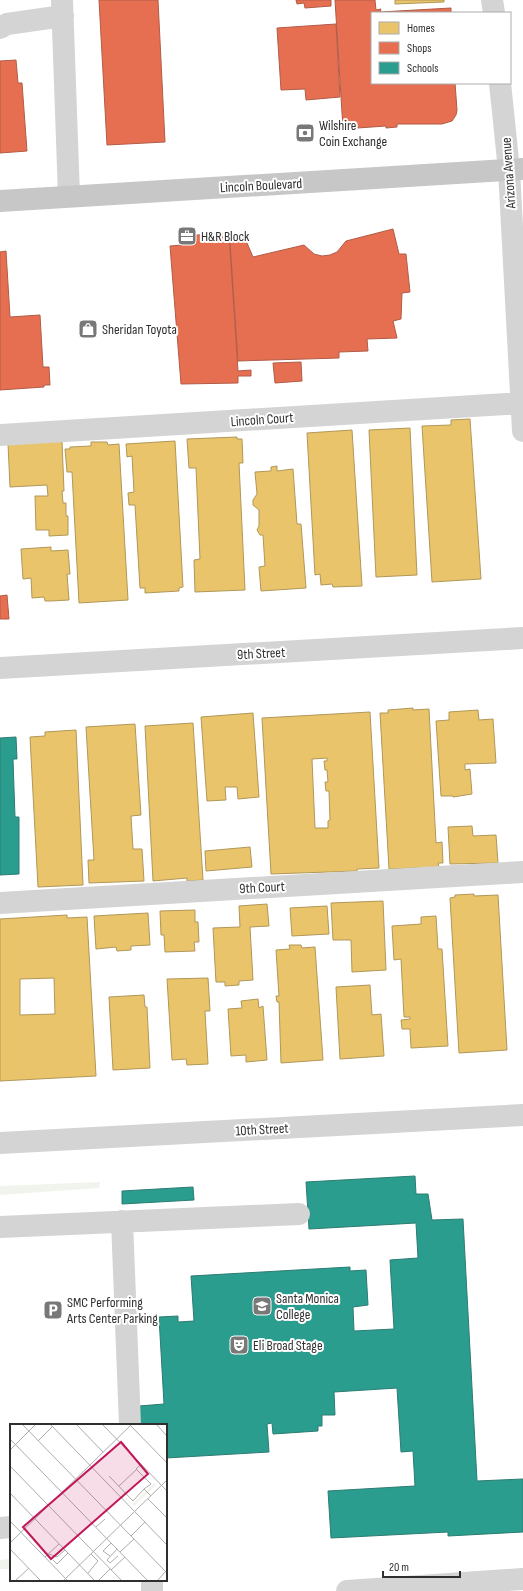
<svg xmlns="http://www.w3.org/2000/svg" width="523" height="1591" font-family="'Sofia Sans Condensed',sans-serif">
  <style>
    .green { fill: #f1f4ec }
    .homes { fill: #e9c46a; stroke: #b19758; fill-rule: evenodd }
    .shops { fill: #e76f51; stroke: #b05c47 }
    .schools { fill: #2a9d8f; stroke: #2c7c72 }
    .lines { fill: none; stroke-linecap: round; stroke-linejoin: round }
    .minor { stroke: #d4d4d4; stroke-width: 22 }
    .major { stroke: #c7c7c7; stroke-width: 22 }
    .labels { text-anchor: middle; stroke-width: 4; stroke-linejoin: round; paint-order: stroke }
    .poi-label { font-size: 14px; fill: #2f2f2f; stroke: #fff; text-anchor: start }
    .street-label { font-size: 14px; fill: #2f2f2f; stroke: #fff }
    .inset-road { fill: none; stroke: #acacac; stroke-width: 1 }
    .view { fill: #c2185b; fill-opacity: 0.15; stroke: #c2185b; stroke-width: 2 }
    .inset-edge { fill: none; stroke: #2f2f2f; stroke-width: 2 }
  </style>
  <rect width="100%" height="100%" fill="#fff"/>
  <path class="green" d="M 100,1182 L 99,1188 L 0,1195 L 0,1186 Z
    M 11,1559 L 11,1569 L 0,1569 L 0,1560 Z"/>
  <path class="homes" d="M 395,0 L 444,0 L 444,2 L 395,4 Z
    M 470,419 L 481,579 L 432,582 L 422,426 L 451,425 L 451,420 Z
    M 410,428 L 417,575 L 376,577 L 369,430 Z
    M 352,430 L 362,586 L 333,587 L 332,584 L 321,585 L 320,574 L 315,575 L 307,433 Z
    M 237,437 L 237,439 L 242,439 L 243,463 L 239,463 L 245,590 L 195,592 L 194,560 L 200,559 L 196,468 L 189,468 L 187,439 Z
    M 62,441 L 64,491 L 62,491 L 63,503 L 66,503 L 66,516 L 68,516 L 68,535 L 49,536 L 49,530 L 36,530 L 35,496 L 48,496 L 47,485 L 10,487 L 8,444 Z
    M 175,441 L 183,587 L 179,588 L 179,591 L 145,593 L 145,588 L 140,588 L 135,505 L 129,505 L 128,493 L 134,492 L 132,456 L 127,457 L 126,444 Z
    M 91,442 L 107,442 L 108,445 L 119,444 L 128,600 L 79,603 L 72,472 L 67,472 L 65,449 L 70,449 L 70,447 L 91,446 Z
    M 277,466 L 277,471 L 293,469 L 297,524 L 301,524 L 306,588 L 261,591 L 259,567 L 265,566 L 263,535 L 260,535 L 257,530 L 259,526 L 259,510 L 253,505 L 253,500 L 257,494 L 255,472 L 271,471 L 271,467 Z
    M 51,547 L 51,551 L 68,550 L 70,574 L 67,574 L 69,600 L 51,601 L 45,601 L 44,597 L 32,598 L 31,578 L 23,579 L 21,549 Z
    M 413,708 L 413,710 L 429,709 L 436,843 L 442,842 L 443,863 L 438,863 L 439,867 L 389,869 L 380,713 L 388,713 L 388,710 Z
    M 478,710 L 479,720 L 493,719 L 496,763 L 465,764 L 465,770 L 470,769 L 472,794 L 453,797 L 453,796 L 441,796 L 436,721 L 449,720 L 449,712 Z
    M 370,712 L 379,868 L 357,869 L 357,871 L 271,874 L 262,718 ZM 327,758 L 327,761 L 324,761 L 325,770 L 327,770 L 328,782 L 325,782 L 326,791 L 329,791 L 330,820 L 328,821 L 328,828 L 315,828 L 312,759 Z
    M 253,713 L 259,797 L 238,799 L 237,787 L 225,787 L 226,800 L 207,801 L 201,717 Z
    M 193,723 L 203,880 L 187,881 L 187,878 L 153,881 L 145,726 Z
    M 135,724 L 141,815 L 131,816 L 133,849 L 142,849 L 144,881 L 89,883 L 88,860 L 94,860 L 86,727 Z
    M 76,730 L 83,885 L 38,887 L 30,737 L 45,736 L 45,732 Z
    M 472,826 L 473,836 L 496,835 L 498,863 L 450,864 L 448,827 Z
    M 250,847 L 252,867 L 206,871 L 205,851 Z
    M 474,894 L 474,896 L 498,895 L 507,1050 L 459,1053 L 450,898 L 455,897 L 455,895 Z
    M 383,901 L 386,970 L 352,972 L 351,940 L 333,940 L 331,903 Z
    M 267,904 L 269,926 L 250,927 L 253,980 L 239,981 L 239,985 L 225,986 L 225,982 L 216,982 L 213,928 L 240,927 L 239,906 Z
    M 327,906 L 329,934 L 292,936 L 290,908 Z
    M 195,910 L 195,922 L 198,922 L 199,942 L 194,942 L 195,951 L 165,952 L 164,935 L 161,935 L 160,911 Z
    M 148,913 L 150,945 L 131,946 L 131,950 L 117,951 L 116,947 L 96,949 L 94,916 Z
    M 67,915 L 67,918 L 87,917 L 96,1076 L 0,1081 L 0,919 ZM 54,978 L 55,1014 L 20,1015 L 20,979 Z
    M 436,916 L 438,949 L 442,949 L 448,1046 L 411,1048 L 410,1029 L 402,1029 L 401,1020 L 410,1019 L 410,1017 L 404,1017 L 401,959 L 394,960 L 392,926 L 421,924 L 421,917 Z
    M 289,945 L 301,945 L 302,948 L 315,947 L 323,1060 L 281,1063 L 279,1002 L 277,1002 L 276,996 L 279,996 L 276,950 L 290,949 Z
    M 208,978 L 210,1011 L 205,1011 L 208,1064 L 187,1065 L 186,1059 L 172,1060 L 167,979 Z
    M 370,985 L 372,1015 L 381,1014 L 384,1056 L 340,1059 L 336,987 Z
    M 144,995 L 145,1007 L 147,1007 L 150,1068 L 113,1070 L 109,997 Z
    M 258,999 L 259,1008 L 263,1006 L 267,1060 L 246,1062 L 246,1055 L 231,1056 L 228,1009 L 242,1008 L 241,1001 Z"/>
  <path class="shops" d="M 99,0 L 158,0 L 165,142 L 107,145 Z
    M 296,0 L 331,0 L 331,6 L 305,8 L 304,3 L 297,4 Z
    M 335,0 L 375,0 L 376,10 L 381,9 L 380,12 L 451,8 L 451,13 L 372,13 L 372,83 L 455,83 L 457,110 L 456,115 L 452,121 L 442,124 L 397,124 L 397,127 L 386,128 L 386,126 L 343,129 Z
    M 336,24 L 340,97 L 306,100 L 305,89 L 281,90 L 277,28 Z
    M 16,60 L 18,83 L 22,83 L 27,151 L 0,153 L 0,61 Z
    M 393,229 L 399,254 L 406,254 L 410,292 L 402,293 L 401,319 L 393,321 L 397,338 L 367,339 L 368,351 L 339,352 L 339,358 L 238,361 L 230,243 L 235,239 L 244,236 L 253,257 L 304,245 L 314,254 L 322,256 L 330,255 L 337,252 L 346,241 Z
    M 229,233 L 238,371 L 251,370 L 251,376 L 238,376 L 238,383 L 181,384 L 170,246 L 182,245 L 182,236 Z
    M 6,251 L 10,317 L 40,315 L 43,367 L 49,367 L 50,385 L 44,385 L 44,387 L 0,390 L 0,252 Z
    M 301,362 L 302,381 L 275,383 L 273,363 Z
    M 7,595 L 9,619 L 0,619 L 0,596 Z"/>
  <path class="schools" d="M 16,737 L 17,759 L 13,759 L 15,817 L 19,817 L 19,874 L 0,875 L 0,738 Z
    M 415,1176 L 416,1194 L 428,1194 L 432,1220 L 463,1219 L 477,1481 L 523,1479 L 523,1532 L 448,1536 L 448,1532 L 331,1538 L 328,1491 L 415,1486 L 413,1451 L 401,1452 L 397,1388 L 334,1392 L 335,1415 L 322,1415 L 322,1426 L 318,1426 L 318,1431 L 273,1434 L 272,1423 L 267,1424 L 269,1452 L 166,1458 L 166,1425 L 140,1425 L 139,1406 L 164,1404 L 159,1317 L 178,1316 L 178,1322 L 194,1321 L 191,1276 L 350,1267 L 350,1271 L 366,1270 L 368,1305 L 353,1307 L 354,1331 L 394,1329 L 390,1260 L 418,1258 L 416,1223 L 309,1229 L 306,1182 Z
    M 193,1187 L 194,1200 L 122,1204 L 122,1191 Z"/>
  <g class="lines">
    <path class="minor" d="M 62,0 L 69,196
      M 492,0 L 494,13
      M 0,28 L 7,24 L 63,16
      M 500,83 L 509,170 L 523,431
      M 0,435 L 523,403
      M 0,668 L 523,638
      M 0,903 L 523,872
      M 0,1143 L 523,1115
      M 122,1221 L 130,1425
      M 0,1227 L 299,1214
      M 0,1528 L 11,1527
      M 152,1580 L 152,1591
      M 347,1591 L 523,1579"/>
    <path class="major" d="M 0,201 L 523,169"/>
  </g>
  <defs>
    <g id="bank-square" transform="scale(1)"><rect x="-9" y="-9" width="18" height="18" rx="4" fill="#787878" stroke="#fff"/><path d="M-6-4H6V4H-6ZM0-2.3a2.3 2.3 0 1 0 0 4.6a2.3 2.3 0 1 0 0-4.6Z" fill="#fff"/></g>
    <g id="office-square" transform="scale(1)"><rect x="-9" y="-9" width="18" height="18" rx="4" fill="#787878" stroke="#fff"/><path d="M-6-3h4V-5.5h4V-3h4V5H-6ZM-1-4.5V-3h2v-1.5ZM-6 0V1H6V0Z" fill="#fff"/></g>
    <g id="shop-square" transform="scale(1)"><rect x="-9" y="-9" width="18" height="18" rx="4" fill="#787878" stroke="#fff"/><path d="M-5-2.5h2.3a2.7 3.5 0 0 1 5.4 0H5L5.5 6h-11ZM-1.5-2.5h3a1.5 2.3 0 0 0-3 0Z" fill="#fff"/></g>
    <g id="university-square" transform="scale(1)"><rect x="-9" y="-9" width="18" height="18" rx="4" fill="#787878" stroke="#fff"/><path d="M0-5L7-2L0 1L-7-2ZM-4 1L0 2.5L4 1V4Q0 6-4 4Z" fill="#fff"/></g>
    <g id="parking-square" transform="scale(1)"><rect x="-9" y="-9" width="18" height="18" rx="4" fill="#787878" stroke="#fff"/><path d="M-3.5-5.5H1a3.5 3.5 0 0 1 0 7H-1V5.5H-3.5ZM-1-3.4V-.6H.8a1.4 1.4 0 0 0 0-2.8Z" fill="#fff"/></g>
    <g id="theatre-square" transform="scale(1)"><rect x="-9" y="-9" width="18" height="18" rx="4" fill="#787878" stroke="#fff"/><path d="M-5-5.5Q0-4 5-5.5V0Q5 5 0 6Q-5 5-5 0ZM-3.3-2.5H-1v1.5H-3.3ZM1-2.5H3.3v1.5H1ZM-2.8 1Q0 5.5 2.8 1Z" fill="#fff"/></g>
  </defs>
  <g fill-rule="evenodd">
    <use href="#bank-square" x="305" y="133"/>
    <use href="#office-square" x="187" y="236"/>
    <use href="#shop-square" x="88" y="329"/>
    <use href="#university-square" x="262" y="1306"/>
    <use href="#parking-square" x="53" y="1310"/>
    <use href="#theatre-square" x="239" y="1345"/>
  </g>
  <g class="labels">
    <g class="poi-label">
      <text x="319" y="130">Wilshire<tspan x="319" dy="16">Coin Exchange</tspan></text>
      <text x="201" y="241">H&amp;R Block</text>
      <text x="102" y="334">Sheridan Toyota</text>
      <text x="276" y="1303">Santa Monica<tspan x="276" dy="16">College</tspan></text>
      <text x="67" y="1307">SMC Performing<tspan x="67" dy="16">Arts Center Parking</tspan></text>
      <text x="253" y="1350">Eli Broad Stage</text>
    </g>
    <g class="street-label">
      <text transform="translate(508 173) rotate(-94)" y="5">Arizona Avenue</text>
      <text transform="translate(261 185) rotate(-3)" y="5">Lincoln Boulevard</text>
      <text transform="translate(262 419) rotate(-4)" y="5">Lincoln Court</text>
      <text transform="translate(261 653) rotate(-3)" y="5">9th Street</text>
      <text transform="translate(262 887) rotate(-3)" y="5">9th Court</text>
      <text transform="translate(262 1129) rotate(-3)" y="5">10th Street</text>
    </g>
  </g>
  <g transform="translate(10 1424)">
    <rect width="157" height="157" fill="#fff"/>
    <path d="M 130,44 L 146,61 L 124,82 L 108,66 L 123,80 L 144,59 Z" fill="#f1f4ec"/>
    <path class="inset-road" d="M 12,0 L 157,149M 40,0 L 157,121M 66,0 L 93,28M 92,0 L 157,67M 146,0 L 157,12M 120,1 L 157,39M 0,15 L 138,157M 28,17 L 42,3M 0,26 L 26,0M 131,40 L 126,45 L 141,60 L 134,65 L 141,72M 0,42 L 112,157M 99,52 L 123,77 L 134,65M 109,62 L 127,45M 0,69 L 85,157M 138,75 L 157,94M 0,97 L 58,157M 86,103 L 95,95M 121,112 L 135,98M 0,119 L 122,0M 0,125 L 31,157M 107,125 L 97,136 L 100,139 L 108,132M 110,128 L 124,115M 39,130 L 47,133 L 55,126M 100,132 L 93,127 L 101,119M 35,133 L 49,120M 43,136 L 47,140 L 58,129M 101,146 L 115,133M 78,149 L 88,137 L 81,130M 5,157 L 19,144M 53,157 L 157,56M 88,157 L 100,145M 147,157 L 156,147"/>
    <path class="view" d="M 111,18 L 138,50 L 41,135 L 13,103 Z"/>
    <rect width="157" height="157" class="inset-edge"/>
  </g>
  <rect x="371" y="12" width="140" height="72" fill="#ffffff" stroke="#acacac"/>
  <rect x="379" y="22" width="20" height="12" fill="#e9c46a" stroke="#acacac"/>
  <text x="407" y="32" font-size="12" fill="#2f2f2f">Homes</text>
  <rect x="379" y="42" width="20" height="12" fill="#e76f51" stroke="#acacac"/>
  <text x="407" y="52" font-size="12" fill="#2f2f2f">Shops</text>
  <rect x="379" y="62" width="20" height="12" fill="#2a9d8f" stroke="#acacac"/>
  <text x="407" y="72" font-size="12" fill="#2f2f2f">Schools</text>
  <path d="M383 1571v6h77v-6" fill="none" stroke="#2f2f2f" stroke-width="2"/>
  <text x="389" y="1571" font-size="12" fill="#2f2f2f" stroke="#ffffff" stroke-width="3" paint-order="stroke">20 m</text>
</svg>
